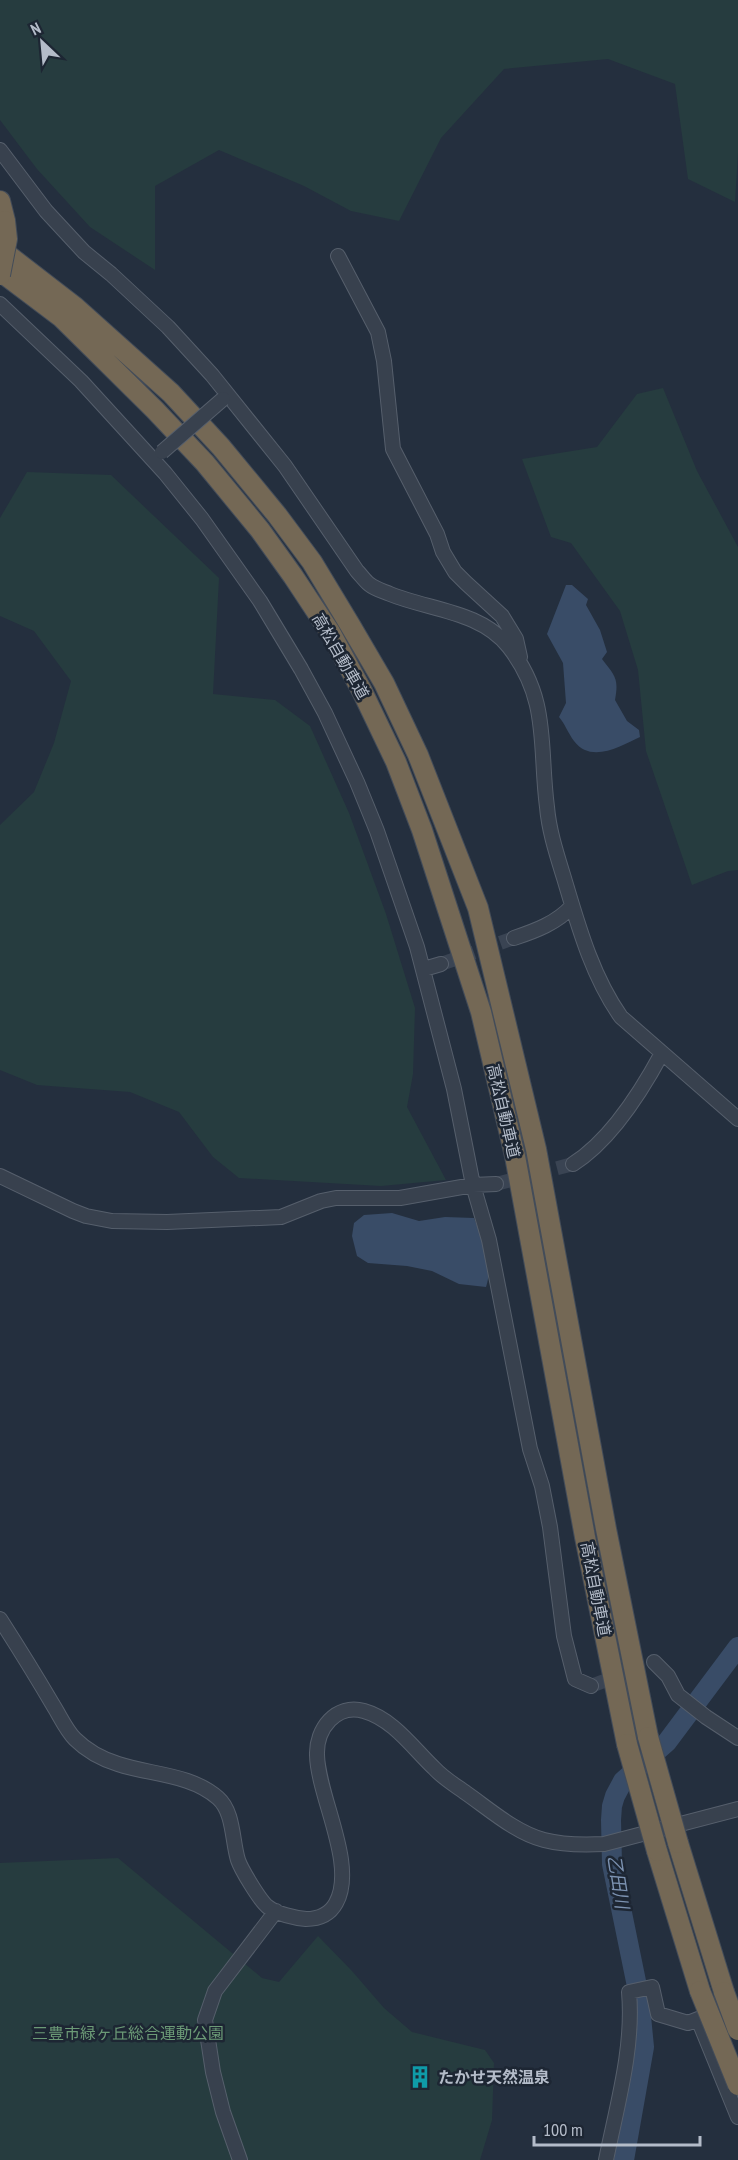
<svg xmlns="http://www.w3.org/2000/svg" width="738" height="2160" font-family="'PT Sans Narrow','Noto Sans JP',sans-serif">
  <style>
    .green { fill: #263c3f }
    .water { fill: #394c67 }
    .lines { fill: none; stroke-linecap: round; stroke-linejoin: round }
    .river { stroke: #394c67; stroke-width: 20 }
    .minor-tunnel { stroke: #3a4453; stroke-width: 14; stroke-dasharray: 14 7; stroke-linecap: butt }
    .minor-casing { stroke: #565f6c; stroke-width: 16 }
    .highway-casing { stroke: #434c59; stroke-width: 22 }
    .minor { stroke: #38414e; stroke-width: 14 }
    .highway { stroke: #746855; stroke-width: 20 }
    .minor-bridge-casing { stroke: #565f6c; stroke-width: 16; stroke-linecap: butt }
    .highway-bridge-casing { stroke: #434c59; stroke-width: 22; stroke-linecap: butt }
    .minor-bridge { stroke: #38414e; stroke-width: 14 }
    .highway-bridge { stroke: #746855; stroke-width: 20 }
    .labels { text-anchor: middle; stroke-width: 5; stroke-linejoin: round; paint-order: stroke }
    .street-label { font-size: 16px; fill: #b4bcc9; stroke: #1d2633 }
    .park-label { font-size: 16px; fill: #6b9a76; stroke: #1d2633 }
    .poi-label { font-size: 16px; font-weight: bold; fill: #b4bcc9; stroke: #1d2633; text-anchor: start }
    .water-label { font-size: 18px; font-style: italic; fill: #7c92b1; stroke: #1d2633 }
  </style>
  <rect width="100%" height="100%" fill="#242f3e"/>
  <path class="green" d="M 0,0 L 738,0 L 738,153 L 735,202 L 688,179 L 675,84 L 608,59 L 504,69 L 441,138 L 399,221 L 351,211 L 304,186 L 219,150 L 155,186 L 155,270 L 90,227 L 37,169 L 0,120 Z
    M 663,388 L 697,471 L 738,547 L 738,870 L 728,871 L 692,885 L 646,751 L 638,670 L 620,611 L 571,543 L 551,537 L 522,459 L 597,447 L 637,394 Z
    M 27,472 L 111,475 L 219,578 L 213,694 L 275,700 L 310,726 L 349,813 L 386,914 L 415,1008 L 413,1074 L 407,1107 L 446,1180 L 381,1186 L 239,1178 L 213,1157 L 179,1112 L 130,1092 L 37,1085 L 0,1070 L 0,825 L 34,792 L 54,743 L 71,681 L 34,631 L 0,616 L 0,518 Z
    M 118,1858 L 262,1978 L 279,1982 L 318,1936 L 352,1971 L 384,2008 L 412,2032 L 485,2050 L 494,2063 L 492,2120 L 480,2160 L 0,2160 L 0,1863 Z"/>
  <path class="water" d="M 566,585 L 572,585 L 588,599 L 586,605 L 600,630 L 607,652 L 602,659 C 615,676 619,678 615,700 L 627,721 L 639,730 L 640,737 C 621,746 591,764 574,741 C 568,733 565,724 559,717 L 566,703 L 563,663 L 547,634 Z
    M 392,1213 L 419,1221 L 445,1217 L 474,1218 C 482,1239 494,1264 486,1287 L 459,1284 L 432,1271 L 407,1266 L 368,1263 L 357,1256 L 352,1236 L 354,1223 L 364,1215 Z"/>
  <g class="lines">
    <path class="river" d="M 624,2160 L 644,2047 L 639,1996 L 612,1864 L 611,1820 L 612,1806 L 615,1796 L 623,1781 L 667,1742 L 738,1647"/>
    <path class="minor-tunnel" d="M 441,964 L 514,938
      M 496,1184 L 573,1164
      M 591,1686 L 654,1662"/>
    <g class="minor-casing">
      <path id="minor" d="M 0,150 L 46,211 L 84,252 L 111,274 L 168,327 L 212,375 L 285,466 L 357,571 C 361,575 365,581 369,584 C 375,589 383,591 390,594 C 429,610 481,611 509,647 C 550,700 539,746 547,807 C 549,831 557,855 564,878 C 578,925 592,976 621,1017 L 738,1119
        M 338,256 L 378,332 L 384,361 L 393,449 L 437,534 L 443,552 L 455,572 L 466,583 L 502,616 L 516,639 L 520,657
        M 0,304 L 81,381 L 165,473 L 202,519 L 260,601 L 301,669 L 325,713 L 357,782 L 377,831 L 417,947 L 454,1089 L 473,1185 L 489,1240 L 530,1449 L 542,1486 L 550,1527 L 564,1636 L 575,1679 L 591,1686
        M 514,938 C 535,931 557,923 572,906
        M 424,969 L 441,964
        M 573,1164 C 611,1140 641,1092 662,1053
        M 0,1176 L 73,1211 L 86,1216 L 112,1221 L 167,1222 L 281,1217 L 321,1201 L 336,1198 L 400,1198 L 473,1185 L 496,1184
        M 0,1619 C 18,1647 36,1676 53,1705 C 60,1716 66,1730 75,1739 C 87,1751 102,1759 118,1764 C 151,1775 191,1774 218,1798 C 234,1812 232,1841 238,1860 C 241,1869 260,1901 268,1907 C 277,1914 295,1918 306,1919 C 319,1919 330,1914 336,1903 C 357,1865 318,1797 317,1755 C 316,1729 336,1703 364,1711 C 393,1719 413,1748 434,1768 C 443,1778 455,1785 466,1793 C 489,1809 516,1833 544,1840 C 563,1845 585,1845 604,1844 L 738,1809
        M 654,1662 L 668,1676 L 678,1695 L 706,1717 L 738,1738
        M 698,2019 L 738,2117
        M 240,2160 L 223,2112 L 213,2072 L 205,2020 L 215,1991 L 276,1911
        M 606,2160 C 617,2105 634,2048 629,1992 L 652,1987 L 658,2014 L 688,2023 L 716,2012"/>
    </g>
    <g class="highway-casing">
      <path id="highway" d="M 0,201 L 5,221
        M 0,249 L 75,307 L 171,393 L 221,447 L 277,515 L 312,562 L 350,625 L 384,683 L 418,755 L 478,908 L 536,1149 L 606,1529 L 648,1737
        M 0,271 L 61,317 L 155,410 L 205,463 L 260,530 L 293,576 L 330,632 L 362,691 L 396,762 L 422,830 L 481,1012 L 515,1156 L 585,1537 L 627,1744
        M 678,1843 L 724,1992
        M 657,1851 L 700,1991"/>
    </g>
    <use href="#minor" class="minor"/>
    <use href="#highway" class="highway"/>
    <g class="minor-bridge-casing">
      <path id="minor-bridge" d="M 162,452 L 223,399"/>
    </g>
    <g class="highway-bridge-casing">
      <path id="highway-bridge" d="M 0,275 L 7,239 L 5,221
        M 648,1737 L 678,1843
        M 627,1744 L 657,1851
        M 700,1991 L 738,2085
        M 724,1992 L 738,2030"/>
    </g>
    <use href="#minor-bridge" class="minor-bridge"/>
    <use href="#highway-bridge" class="highway-bridge"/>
  </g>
  <defs>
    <g id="building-bare" transform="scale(1.8)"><path d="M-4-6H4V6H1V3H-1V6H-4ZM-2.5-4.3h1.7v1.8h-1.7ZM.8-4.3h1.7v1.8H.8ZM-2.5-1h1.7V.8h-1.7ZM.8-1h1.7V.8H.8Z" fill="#0f9aa8" stroke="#1d2633" stroke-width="2.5" paint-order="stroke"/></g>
  </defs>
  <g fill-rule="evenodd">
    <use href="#building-bare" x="420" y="2077"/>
  </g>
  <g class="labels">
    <g class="street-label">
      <text transform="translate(341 656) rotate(60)" y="6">高松自動車道</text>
      <text transform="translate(504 1111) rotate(77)" y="6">高松自動車道</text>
      <text transform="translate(596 1589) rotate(79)" y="6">高松自動車道</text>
    </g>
    <g class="park-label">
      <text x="128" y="2039">三豊市緑ヶ丘総合運動公園</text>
    </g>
    <g class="poi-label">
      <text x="438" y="2083">たかせ天然温泉</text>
    </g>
    <g class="water-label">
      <text transform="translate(618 1882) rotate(81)" y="6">乙田川</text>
    </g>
  </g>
  <g transform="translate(42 42) rotate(334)" stroke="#1d2633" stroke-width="4.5" paint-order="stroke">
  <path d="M0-4.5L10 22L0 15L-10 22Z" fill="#b4bcc9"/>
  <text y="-9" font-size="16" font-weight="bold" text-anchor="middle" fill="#b4bcc9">N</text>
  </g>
  <path d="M534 2136v9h166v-9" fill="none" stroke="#b4bcc9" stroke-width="3"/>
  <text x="543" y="2136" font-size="18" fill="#b4bcc9" stroke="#1d2633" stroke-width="4.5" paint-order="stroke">100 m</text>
</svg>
